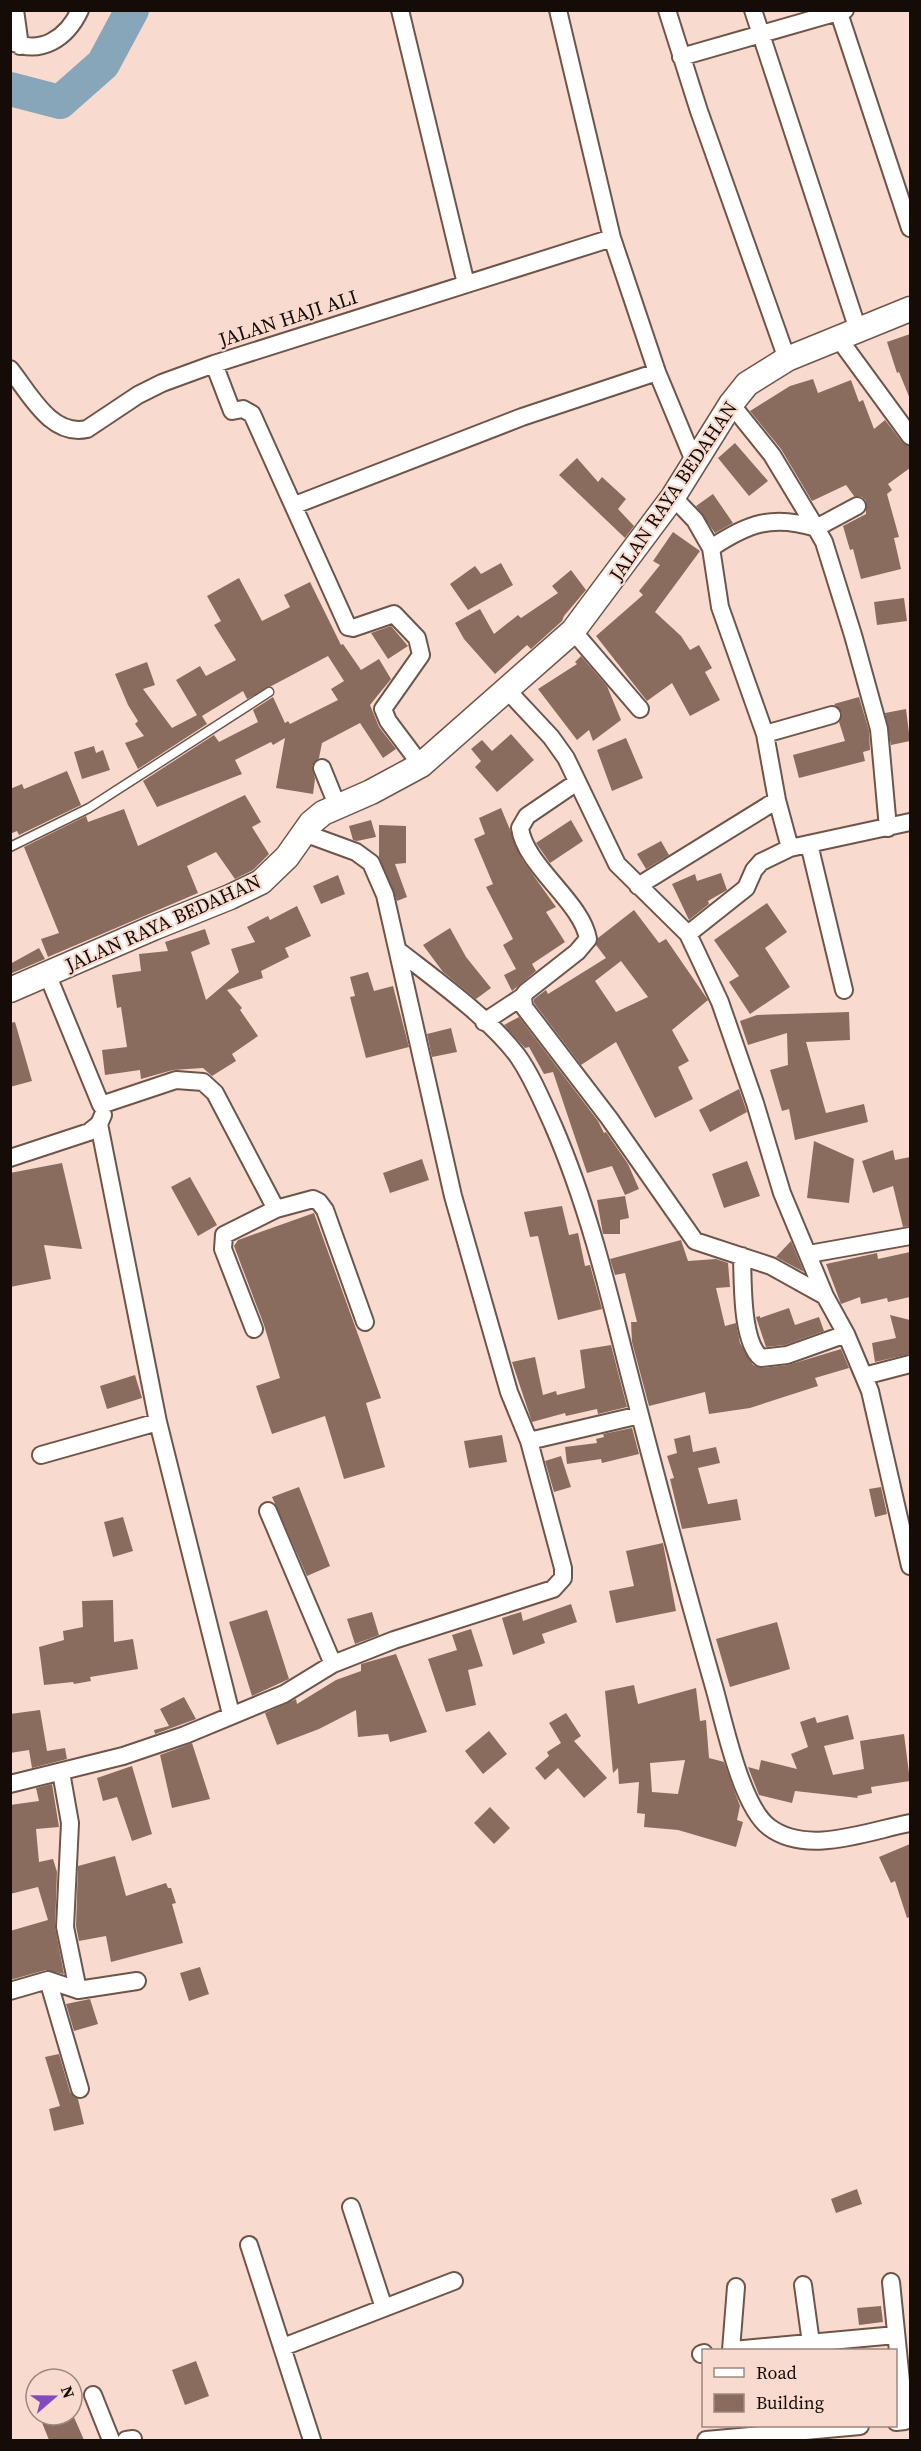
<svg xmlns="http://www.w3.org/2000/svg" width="921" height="2451" font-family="'Source Serif 4',serif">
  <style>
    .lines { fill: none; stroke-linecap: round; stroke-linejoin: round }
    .river { stroke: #88a6b9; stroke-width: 34 }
    .building { fill: #8a6c5f; fill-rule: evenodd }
    .lane-casing { stroke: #6e554a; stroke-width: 11 }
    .street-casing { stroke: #6e554a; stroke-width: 20 }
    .secondary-casing { stroke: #6e554a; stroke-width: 27 }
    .lane { stroke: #fff; stroke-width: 8 }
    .street { stroke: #fff; stroke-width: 16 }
    .secondary { stroke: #fff; stroke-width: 24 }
    .labels { text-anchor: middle; stroke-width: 4.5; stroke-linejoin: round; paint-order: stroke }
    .street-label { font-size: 20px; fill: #150c08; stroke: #f8dbce }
  </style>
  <rect width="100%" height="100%" fill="#f8dbce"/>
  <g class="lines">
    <path class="river" d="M 10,89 L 60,102 L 103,64 L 132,10"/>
  </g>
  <path class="building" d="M 910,334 L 910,399 L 899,372 L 897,373 L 887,342 Z
    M 813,379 L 818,393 L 851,380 L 859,402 L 863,400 L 874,429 L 885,420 L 902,442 L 910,446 L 910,468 L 888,484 L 892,490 L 887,494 L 899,537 L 894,538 L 901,569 L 861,579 L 853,549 L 850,550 L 843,526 L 866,514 L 866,501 L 862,497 L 854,496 L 846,485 L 812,501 L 781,449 L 750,411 L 790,386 Z
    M 735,443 L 768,481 L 749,496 L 718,458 Z
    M 577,458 L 598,482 L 602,477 L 626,499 L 618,509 L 634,526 L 625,538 L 559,475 Z
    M 713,494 L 733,523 L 715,533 L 696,506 Z
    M 673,532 L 700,551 L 655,612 L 681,636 L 690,650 L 699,645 L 712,668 L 705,672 L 720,700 L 690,716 L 672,683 L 647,701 L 596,636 L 643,595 L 639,591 L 660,565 L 653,561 Z
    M 501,563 L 513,585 L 468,610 L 450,584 L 475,566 L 481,574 Z
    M 571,570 L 586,590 L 564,616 L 562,621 L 531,649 L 527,645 L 495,674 L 464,639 L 455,623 L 480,609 L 494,634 L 518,615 L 521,618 L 558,593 L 552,586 Z
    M 239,578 L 262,621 L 290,607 L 284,595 L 310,582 L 341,645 L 343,644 L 361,670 L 379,659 L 391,679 L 370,705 L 379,727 L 396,749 L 383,758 L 360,723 L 322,743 L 319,758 L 312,766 L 315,779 L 313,794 L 276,788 L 285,738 L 273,745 L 271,742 L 235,760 L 242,774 L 157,807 L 143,781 L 214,735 L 219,742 L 258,722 L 253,710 L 273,697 L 285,723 L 288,721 L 290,724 L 338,700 L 331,689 L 344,681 L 328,656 L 247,699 L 243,691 L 202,716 L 207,724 L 138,769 L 125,743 L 144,736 L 135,724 L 138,721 L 128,705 L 115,674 L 147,662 L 155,685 L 143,689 L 172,728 L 197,715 L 176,680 L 200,666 L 206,676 L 236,660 L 214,625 L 221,621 L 207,596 Z
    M 904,598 L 907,621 L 877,625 L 874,602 Z
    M 391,626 L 408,646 L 388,659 L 371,633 Z
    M 581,656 L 607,686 L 621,720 L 593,741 L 589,730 L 577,740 L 538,689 L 577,664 L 575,662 Z
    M 859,697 L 869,731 L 870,750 L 863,752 L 865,761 L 799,778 L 793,755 L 845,741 L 839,722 L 842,713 L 834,704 Z
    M 906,709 L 910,741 L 891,745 L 885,713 Z
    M 511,734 L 534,760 L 497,792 L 475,767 L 481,761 L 471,749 L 482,740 L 492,751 Z
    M 626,738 L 643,778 L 612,791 L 597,750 Z
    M 94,746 L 96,753 L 103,750 L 110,770 L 82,779 L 74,752 Z
    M 67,771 L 81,805 L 19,835 L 17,831 L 10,834 L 10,789 L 22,784 L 24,789 Z
    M 245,795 L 261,822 L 252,827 L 269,854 L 253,870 L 235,879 L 216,852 L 187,866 L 198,893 L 48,957 L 41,939 L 59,933 L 24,847 L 86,816 L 88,822 L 124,809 L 138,846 Z
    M 501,808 L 523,861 L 556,907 L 546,912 L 565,942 L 532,964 L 536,971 L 512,991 L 504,975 L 516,969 L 503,945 L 513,939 L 486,887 L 493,884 L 474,839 L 485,834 L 479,818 Z
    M 371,820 L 376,837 L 357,841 L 353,840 L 349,826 Z
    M 571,820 L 583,841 L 550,863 L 536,843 Z
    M 379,825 L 406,826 L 406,863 L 395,864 L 407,897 L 397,901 L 379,857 Z
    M 661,841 L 669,855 L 646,869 L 637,854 Z
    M 721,873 L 727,890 L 708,901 L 709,904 L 689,920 L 672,884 L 695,874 L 697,881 Z
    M 338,875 L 345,894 L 321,904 L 313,886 Z
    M 767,903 L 787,932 L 765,948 L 790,987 L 750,1014 L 729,982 L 739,976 L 714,940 Z
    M 297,906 L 311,936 L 285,948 L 289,957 L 261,971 L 263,978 L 227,990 L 242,1008 L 240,1010 L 258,1036 L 232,1054 L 236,1061 L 212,1076 L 203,1068 L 173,1070 L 141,1079 L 140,1070 L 105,1075 L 102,1050 L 127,1047 L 121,1007 L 117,1008 L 112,975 L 141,971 L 139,954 L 168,951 L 165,942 L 205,929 L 210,944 L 191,952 L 206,1000 L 239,972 L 231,949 L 255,942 L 247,927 L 268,916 L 270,920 Z
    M 634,910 L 659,943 L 666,939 L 708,1000 L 672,1030 L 689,1061 L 678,1067 L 693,1099 L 655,1118 L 616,1042 L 581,1065 L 534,1003 L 534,999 L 546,990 L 548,994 L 606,958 L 596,945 L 598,938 ZM 621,961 L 648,997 L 616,1012 L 595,981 Z
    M 450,928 L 466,957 L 491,988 L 476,999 L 443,972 L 423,945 Z
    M 39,948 L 45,959 L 10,974 L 10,964 Z
    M 368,972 L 374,991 L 393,986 L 409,1047 L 366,1058 L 350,997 L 355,996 L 350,977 Z
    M 849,1012 L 850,1040 L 806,1042 L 826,1113 L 864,1104 L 868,1122 L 795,1140 L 789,1109 L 782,1111 L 770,1070 L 788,1065 L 787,1033 L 748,1045 L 740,1021 L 757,1015 Z
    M 519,1017 L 598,1121 L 604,1133 L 606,1132 L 628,1164 L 639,1189 L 625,1195 L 612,1166 L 587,1173 L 553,1072 L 544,1074 L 529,1047 L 525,1048 L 504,1025 Z
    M 15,1022 L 32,1081 L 10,1087 L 10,1023 Z
    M 451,1028 L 457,1052 L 432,1057 L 427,1034 Z
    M 739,1089 L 747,1112 L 710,1132 L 699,1110 Z
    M 814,1141 L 854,1159 L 849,1203 L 807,1198 Z
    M 893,1150 L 895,1160 L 910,1157 L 910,1226 L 903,1227 L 893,1186 L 873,1193 L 862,1161 Z
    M 422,1159 L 429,1180 L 390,1193 L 383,1173 Z
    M 747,1161 L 760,1196 L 724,1208 L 712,1174 Z
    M 62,1163 L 82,1249 L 44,1245 L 51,1279 L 10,1287 L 10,1173 Z
    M 190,1177 L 217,1225 L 198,1236 L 171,1187 Z
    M 625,1196 L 629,1218 L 620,1220 L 620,1234 L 603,1234 L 597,1200 Z
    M 562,1206 L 569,1235 L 578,1233 L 585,1266 L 590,1265 L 602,1309 L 558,1320 L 538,1236 L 530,1237 L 524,1212 Z
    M 314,1213 L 381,1398 L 366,1403 L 385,1467 L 344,1479 L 325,1416 L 272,1434 L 256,1386 L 280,1378 L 264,1325 L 234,1246 L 238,1240 Z
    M 681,1240 L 688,1261 L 716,1259 L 728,1263 L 730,1287 L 716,1288 L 725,1326 L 736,1323 L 740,1343 L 753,1365 L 762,1368 L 788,1365 L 841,1349 L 849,1368 L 815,1378 L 818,1386 L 750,1408 L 709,1414 L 705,1392 L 649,1406 L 632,1342 L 631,1322 L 637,1322 L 625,1273 L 615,1275 L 610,1259 Z
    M 791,1241 L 804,1272 L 776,1257 Z
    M 910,1252 L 910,1297 L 888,1302 L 887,1298 L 861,1304 L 860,1297 L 841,1304 L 826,1264 L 877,1253 L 878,1259 Z
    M 789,1308 L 795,1325 L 819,1317 L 824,1331 L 785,1345 L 766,1347 L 756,1317 L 760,1316 L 760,1318 Z
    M 890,1315 L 910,1320 L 910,1354 L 875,1362 L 872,1343 L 896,1338 Z
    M 611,1345 L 627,1407 L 598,1414 L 597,1409 L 566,1416 L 565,1413 L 532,1422 L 512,1362 L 535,1357 L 543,1395 L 556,1391 L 557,1395 L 585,1388 L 580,1350 Z
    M 135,1375 L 142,1398 L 107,1409 L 100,1386 Z
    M 632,1428 L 639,1454 L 602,1463 L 601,1459 L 567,1464 L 565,1447 L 597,1443 L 596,1439 L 604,1437 L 603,1434 Z
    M 502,1435 L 507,1462 L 469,1468 L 464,1441 Z
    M 690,1435 L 693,1452 L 716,1447 L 720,1463 L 698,1468 L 708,1504 L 737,1499 L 741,1520 L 682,1529 L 670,1479 L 674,1478 L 667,1456 L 677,1453 L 674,1439 Z
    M 561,1456 L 571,1487 L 554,1492 L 545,1461 Z
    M 299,1487 L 330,1566 L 307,1576 L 272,1497 Z
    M 881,1487 L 887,1514 L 875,1517 L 869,1489 Z
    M 123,1517 L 133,1551 L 113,1557 L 104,1522 Z
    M 663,1543 L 676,1611 L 616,1623 L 609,1591 L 634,1586 L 626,1551 Z
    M 113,1600 L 114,1642 L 133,1639 L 138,1669 L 90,1677 L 91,1681 L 74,1684 L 73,1682 L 44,1685 L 39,1647 L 64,1640 L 63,1631 L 83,1627 L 82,1601 Z
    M 571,1604 L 577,1622 L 542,1634 L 545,1643 L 513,1655 L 502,1618 L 521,1612 L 523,1621 Z
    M 267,1610 L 289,1679 L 252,1696 L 229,1622 Z
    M 372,1612 L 379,1635 L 355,1644 L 347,1619 Z
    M 777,1622 L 790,1669 L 730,1687 L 716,1639 Z
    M 471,1629 L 483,1666 L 468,1670 L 476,1705 L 446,1712 L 428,1659 L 457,1650 L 452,1635 Z
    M 396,1654 L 427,1732 L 390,1742 L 388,1734 L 358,1737 L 356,1710 L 319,1729 L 277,1745 L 265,1713 L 296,1699 L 297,1704 L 336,1680 L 361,1671 L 361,1664 Z
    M 634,1685 L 638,1704 L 696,1688 L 700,1721 L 706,1720 L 709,1758 L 724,1762 L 740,1806 L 737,1820 L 743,1822 L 736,1847 L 678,1830 L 644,1827 L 645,1814 L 637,1813 L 639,1782 L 619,1784 L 618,1768 L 613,1773 L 605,1691 ZM 685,1760 L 678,1794 L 652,1792 L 650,1763 Z
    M 184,1697 L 196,1719 L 155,1734 L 154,1730 L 169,1726 L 160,1709 Z
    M 40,1710 L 47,1751 L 65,1748 L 67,1759 L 32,1768 L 29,1750 L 10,1753 L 10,1714 Z
    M 566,1713 L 581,1736 L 574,1741 L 607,1778 L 584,1798 L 558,1768 L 545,1780 L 535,1768 L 549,1756 L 547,1752 L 561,1743 L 549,1723 Z
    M 848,1715 L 854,1739 L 824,1746 L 833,1775 L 864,1769 L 860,1741 L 904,1734 L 910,1781 L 871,1787 L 872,1793 L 857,1796 L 858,1798 L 795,1791 L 792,1803 L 759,1795 L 748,1767 L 759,1770 L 761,1760 L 797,1769 L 791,1754 L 808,1747 L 800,1722 L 815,1717 L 817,1723 Z
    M 489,1731 L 507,1754 L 483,1774 L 465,1751 Z
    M 192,1743 L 210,1799 L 172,1808 L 160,1755 Z
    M 132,1766 L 152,1834 L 132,1841 L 117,1797 L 103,1801 L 97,1778 Z
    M 52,1784 L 59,1827 L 36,1829 L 39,1862 L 53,1859 L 57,1872 L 55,1927 L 64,1974 L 46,1970 L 10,1980 L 10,1931 L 48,1920 L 38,1887 L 10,1894 L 10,1805 L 39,1801 L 36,1788 Z
    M 490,1807 L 510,1828 L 494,1844 L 474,1823 Z
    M 910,1844 L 910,1917 L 907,1918 L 895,1881 L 891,1883 L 879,1857 Z
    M 115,1856 L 126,1896 L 166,1883 L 168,1888 L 171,1888 L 176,1903 L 172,1904 L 183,1943 L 111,1962 L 106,1936 L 79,1941 L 76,1926 L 78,1866 Z
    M 200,1967 L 209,1994 L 189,2001 L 180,1973 Z
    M 90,1999 L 98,2024 L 74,2031 L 66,2004 Z
    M 59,2054 L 70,2092 L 78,2099 L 84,2124 L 54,2131 L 49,2109 L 60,2106 L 45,2057 Z
    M 857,2189 L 862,2204 L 836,2213 L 831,2199 Z
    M 881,2306 L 883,2322 L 859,2325 L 857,2308 Z
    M 196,2361 L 209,2396 L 185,2405 L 172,2370 Z
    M 39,2415 L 73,2415 L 84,2440 L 49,2440 Z"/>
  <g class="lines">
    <g class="lane-casing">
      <path id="lane" d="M 10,847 L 89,808 L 269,692"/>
    </g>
    <g class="street-casing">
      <path id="street" d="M 15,10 L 20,46
        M 400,10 L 466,284
        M 558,10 L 612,238 L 657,372 L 694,461
        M 667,10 L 699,111 L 787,359
        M 753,10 L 858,330
        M 838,10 L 910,228
        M 10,41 C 41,56 67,38 80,10
        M 681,57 L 845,10
        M 839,339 L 910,436
        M 214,364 L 232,411 L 243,409 L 252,414 L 348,627 L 353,628 L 394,614 L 417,638 L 421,655 L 383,709 L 388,721 L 421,765
        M 10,369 C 30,394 51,437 87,429 L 138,395 L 162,383 L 214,364 L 612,238
        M 731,404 L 772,455 L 816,528 L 857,506
        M 673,497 L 695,520 L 711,548 L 720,607 L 765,734 L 777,800 L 790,848
        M 295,505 L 522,417 L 657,372
        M 711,548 C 747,524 772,514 816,528 L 824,542 L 853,635 L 879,729 L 888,828
        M 573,631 L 640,709
        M 508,691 L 551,737 L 566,758 L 617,864 L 688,934 L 720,1002 L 755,1103 L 782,1193 L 825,1296 L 846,1334 L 870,1391 L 910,1566
        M 765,734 L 832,715
        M 322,768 L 337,805
        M 577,782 L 527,816 L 520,828 C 525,866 582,902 588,939 L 577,952 L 526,992 L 523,996 L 524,1007 L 609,1118 L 695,1241 L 771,1266 L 825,1296
        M 809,844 L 844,990
        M 638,886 L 777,800
        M 688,934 L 746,888 L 754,870 L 761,862 L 790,848 L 910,822
        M 399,951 C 436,980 489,1018 517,1055 C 532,1076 542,1101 553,1125 C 586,1201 606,1281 626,1361 C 654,1470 683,1579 714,1687 C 724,1722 741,1806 769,1827 C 807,1856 868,1831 910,1823
        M 48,976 L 101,1105 L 176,1080 L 203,1082 L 215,1093 L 276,1209 L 313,1199 L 319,1202 L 325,1210 L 365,1322
        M 484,1022 L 522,997
        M 99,1124 L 158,1422 L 231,1714
        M 10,1158 L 89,1132 L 99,1124 L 103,1115
        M 809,1254 L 910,1236
        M 742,1256 C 743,1282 741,1341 761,1358 L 787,1355 L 846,1334
        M 254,1329 L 223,1249 L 224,1235 L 276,1209
        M 864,1376 L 910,1364
        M 529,1441 L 640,1415
        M 41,1455 L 158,1422
        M 268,1511 L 333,1664
        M 61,1772 L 70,1823 L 65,1927 L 78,1990
        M 10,1784 L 123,1756 L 185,1735 L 284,1694 L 333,1664 L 394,1640 L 553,1589 L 563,1578 L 563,1568 L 529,1441 L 509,1392 L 453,1196 L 385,895 L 371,863 L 356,852 L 304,833
        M 48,1980 L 80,2089
        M 10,1991 L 48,1980 L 78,1990 L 137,1981
        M 351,2207 L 384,2308
        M 249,2245 L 312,2440
        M 891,2282 L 905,2421 L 896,2422
        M 803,2285 L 811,2343
        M 283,2347 L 454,2281
        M 731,2350 L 736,2287
        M 733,2350 L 896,2335
        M 701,2354 L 704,2353
        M 93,2395 L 111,2440
        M 126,2440 L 133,2439
        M 706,2440 L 860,2426"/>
    </g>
    <g class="secondary-casing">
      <path id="secondary" d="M 10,990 L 153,928 L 230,897 L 261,882 L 287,857 L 311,823 L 323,813 L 371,792 L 421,765 L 573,631 L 673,497 L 731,404 L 747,384 L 787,359 L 910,309"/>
    </g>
    <use href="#lane" class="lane"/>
    <use href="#street" class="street"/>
    <use href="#secondary" class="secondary"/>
  </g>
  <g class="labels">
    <g class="street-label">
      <text transform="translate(288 318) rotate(-18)" y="7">JALAN HAJI ALI</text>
      <text transform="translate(673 491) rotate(-56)" y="7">JALAN RAYA BEDAHAN</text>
      <text transform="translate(163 923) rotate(-24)" y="7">JALAN RAYA BEDAHAN</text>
    </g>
  </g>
  <rect width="921" height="2451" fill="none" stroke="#150c08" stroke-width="24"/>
  <rect x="702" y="2349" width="195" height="78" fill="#f8dbce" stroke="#9d887f" stroke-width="1.5"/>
  <rect x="714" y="2368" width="30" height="9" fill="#ffffff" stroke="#9d887f" stroke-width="1.5"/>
  <text x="756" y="2379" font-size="18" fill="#150c08">Road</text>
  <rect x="714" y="2394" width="30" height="18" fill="#8a6c5f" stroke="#9d887f" stroke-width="1.5"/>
  <text x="756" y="2409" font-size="18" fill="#150c08">Building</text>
  <g transform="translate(54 2397) rotate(70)"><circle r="28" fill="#f8dbce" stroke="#9d887f" stroke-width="1.5"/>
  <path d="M0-4.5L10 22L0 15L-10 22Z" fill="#8549bf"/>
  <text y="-9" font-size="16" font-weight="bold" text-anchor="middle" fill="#150c08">N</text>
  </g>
</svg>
